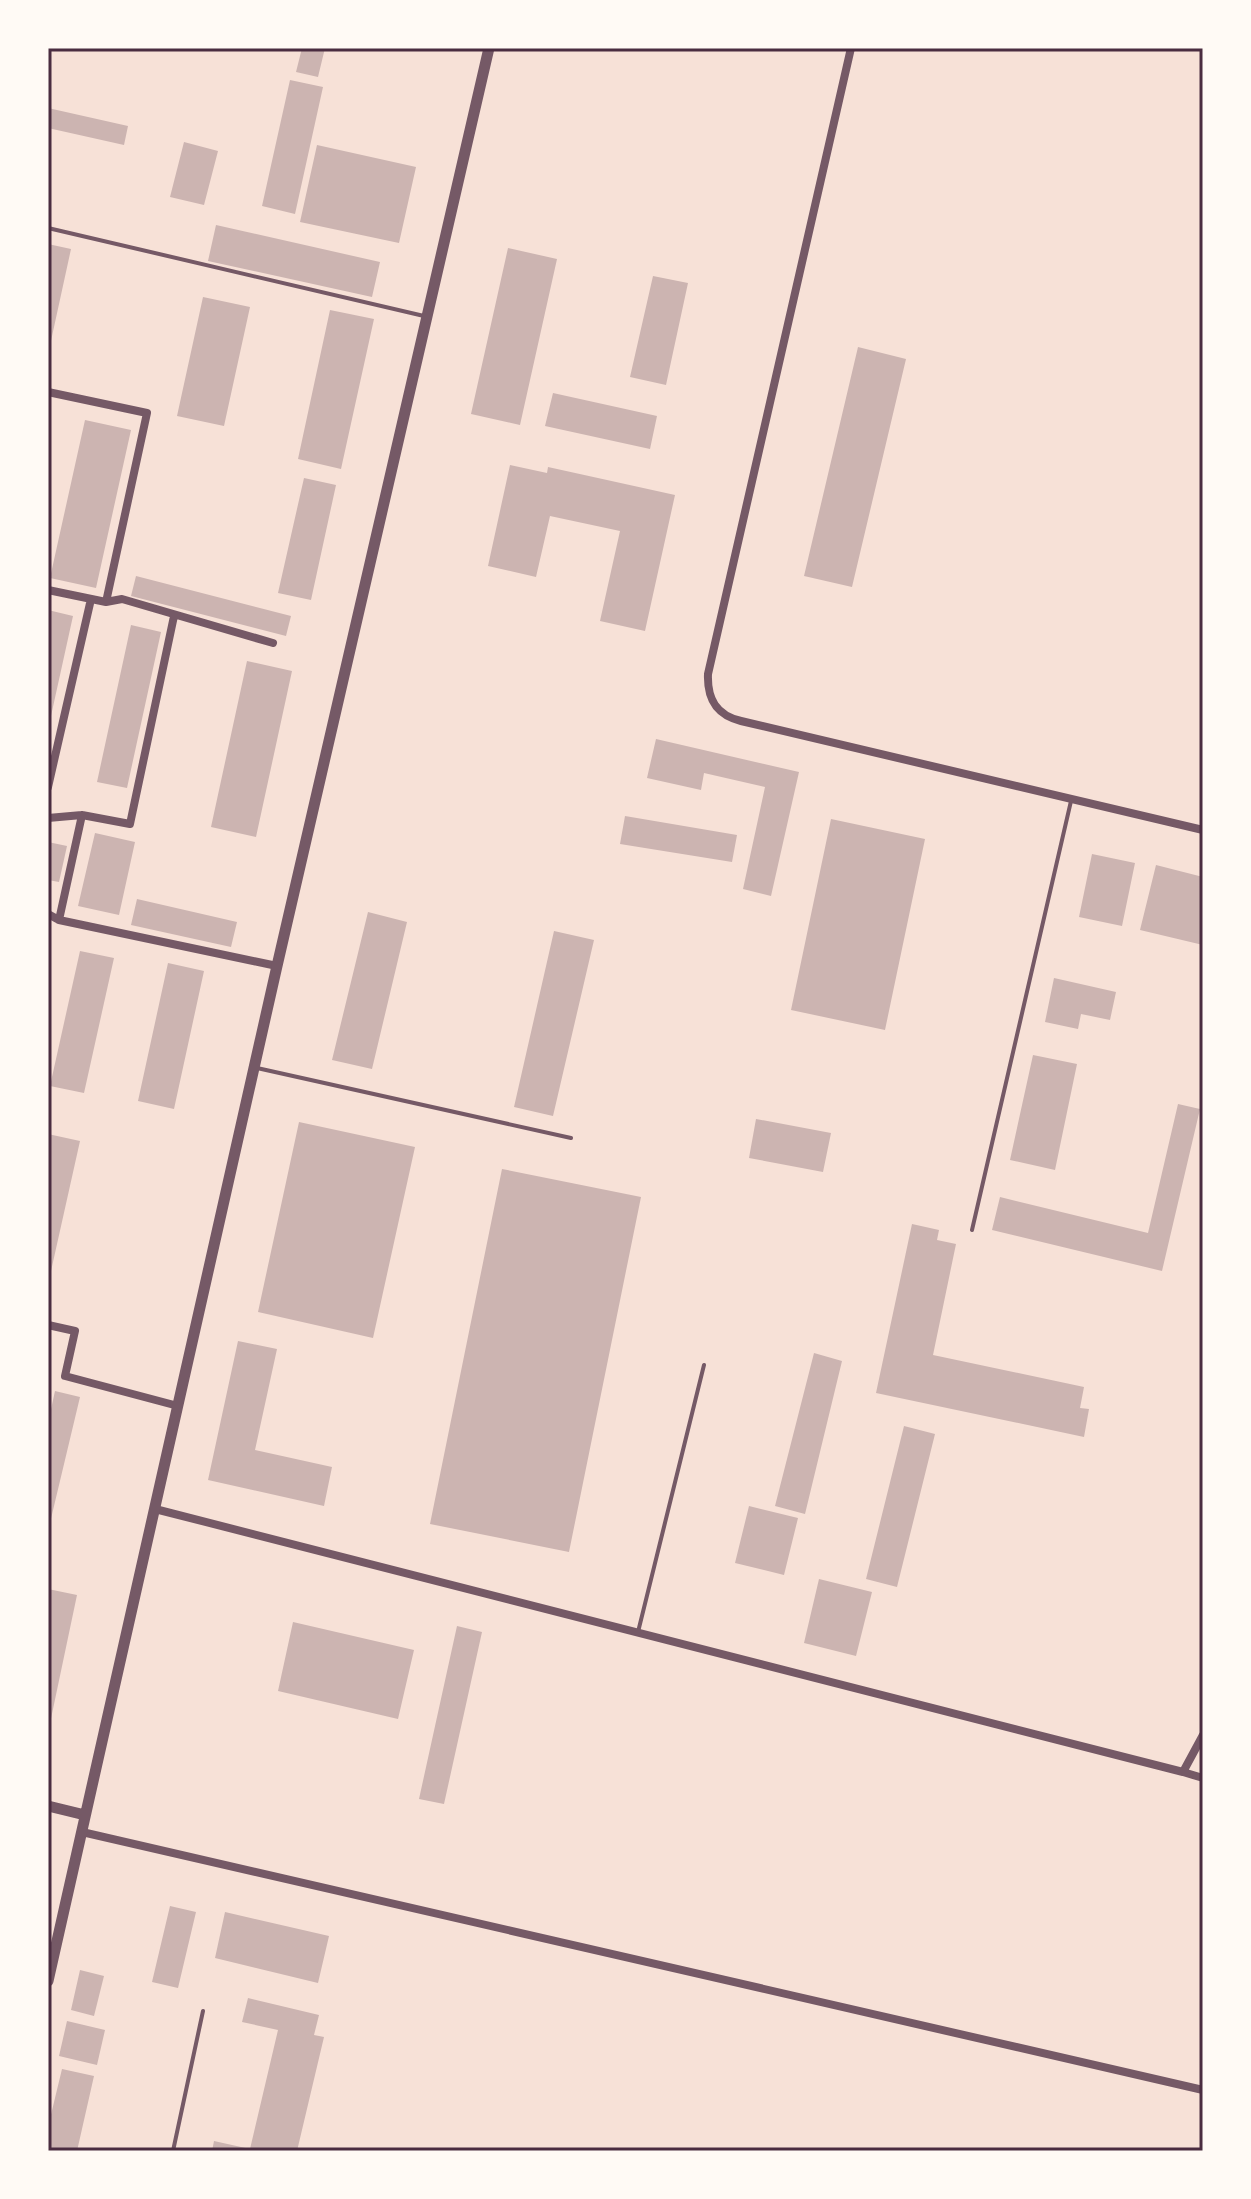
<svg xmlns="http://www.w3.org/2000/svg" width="1251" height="2199" font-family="Inter,sans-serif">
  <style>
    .building { fill: #ccb4b1 }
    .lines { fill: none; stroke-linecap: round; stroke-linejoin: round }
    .service { stroke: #755966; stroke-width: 4 }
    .minor { stroke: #755966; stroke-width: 8 }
    .tertiary { stroke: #755966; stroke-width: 11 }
    .neatline { fill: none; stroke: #4a2c40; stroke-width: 3 }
  </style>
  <rect width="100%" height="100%" fill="#f7e1d7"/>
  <path class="building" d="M 302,48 L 325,48 L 318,77 L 296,72 Z
    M 290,80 L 323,87 L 295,214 L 262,206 Z
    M 48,108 L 128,126 L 124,145 L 48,128 Z
    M 184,142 L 218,151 L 204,205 L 170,197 Z
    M 317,145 L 416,167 L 399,243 L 300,222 Z
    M 216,225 L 380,262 L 372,297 L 208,261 Z
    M 48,244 L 71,249 L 49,350 L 48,350 Z
    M 508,248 L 557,259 L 520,425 L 471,414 Z
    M 653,276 L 688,283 L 666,385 L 630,377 Z
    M 203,297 L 250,307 L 224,426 L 177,416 Z
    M 330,310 L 374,319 L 341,469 L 298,459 Z
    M 858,347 L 906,359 L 852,587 L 804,576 Z
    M 553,393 L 657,416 L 650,449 L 545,426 Z
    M 85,420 L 131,430 L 96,588 L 50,578 Z
    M 510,465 L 547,473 L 548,467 L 675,495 L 645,631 L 600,621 L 620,531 L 550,516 L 536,577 L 488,566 Z
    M 304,478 L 336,485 L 311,600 L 278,593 Z
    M 136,576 L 291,616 L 286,636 L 131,596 Z
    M 48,610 L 73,616 L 49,725 L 48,725 Z
    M 131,625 L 161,632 L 127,788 L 97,782 Z
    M 247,661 L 292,671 L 256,837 L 211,827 Z
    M 656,739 L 799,772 L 771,896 L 743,889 L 765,787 L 704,773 L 701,790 L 647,778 Z
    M 625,816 L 737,835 L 732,862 L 620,844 Z
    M 831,819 L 925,839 L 885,1030 L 791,1010 Z
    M 95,833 L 135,842 L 119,915 L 78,906 Z
    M 48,842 L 67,846 L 59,882 L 48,880 Z
    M 1092,854 L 1135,863 L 1122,926 L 1079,917 Z
    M 1156,865 L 1203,877 L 1203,945 L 1140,930 Z
    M 137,899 L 237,922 L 231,947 L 131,925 Z
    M 368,912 L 407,922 L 372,1069 L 332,1060 Z
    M 554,931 L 594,940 L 553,1116 L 514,1107 Z
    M 80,951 L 114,958 L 84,1093 L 50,1086 Z
    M 168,963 L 204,971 L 174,1109 L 138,1101 Z
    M 1054,978 L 1116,992 L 1110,1020 L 1081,1014 L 1078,1029 L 1045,1022 Z
    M 1033,1055 L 1077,1064 L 1055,1170 L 1010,1160 Z
    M 1178,1104 L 1200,1109 L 1162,1271 L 992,1230 L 1000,1197 L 1148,1233 Z
    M 756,1119 L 831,1133 L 823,1172 L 749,1158 Z
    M 299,1122 L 415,1147 L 373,1338 L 258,1312 Z
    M 48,1134 L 80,1141 L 49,1280 L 48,1280 Z
    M 502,1169 L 641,1197 L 569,1552 L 430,1524 Z
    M 912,1224 L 939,1230 L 937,1240 L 956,1244 L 933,1355 L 1084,1387 L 1080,1408 L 1089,1409 L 1084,1437 L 876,1393 Z
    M 238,1341 L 277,1349 L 255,1450 L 332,1467 L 324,1506 L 208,1480 Z
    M 814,1353 L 842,1361 L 805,1514 L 775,1506 Z
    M 55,1391 L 80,1397 L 49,1527 L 48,1423 Z
    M 904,1426 L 935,1434 L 897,1587 L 866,1579 Z
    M 749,1506 L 798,1518 L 784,1575 L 735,1563 Z
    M 819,1579 L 872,1592 L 856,1656 L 804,1643 Z
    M 48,1589 L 77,1595 L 49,1728 L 48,1727 Z
    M 293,1622 L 414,1650 L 398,1719 L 278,1691 Z
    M 457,1626 L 482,1632 L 444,1804 L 419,1799 Z
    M 170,1906 L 196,1912 L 178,1988 L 152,1982 Z
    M 225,1912 L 329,1936 L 318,1983 L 215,1958 Z
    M 80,1970 L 104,1976 L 94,2016 L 71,2010 Z
    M 248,1998 L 319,2015 L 314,2035 L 324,2037 L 297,2151 L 212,2151 L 214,2141 L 250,2149 L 278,2030 L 242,2022 Z
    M 67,2021 L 105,2030 L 97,2065 L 59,2056 Z
    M 62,2069 L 94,2076 L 77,2151 L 48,2151 L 48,2127 Z"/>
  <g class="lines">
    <path class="service" d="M 48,228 L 424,316
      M 257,1068 L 571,1138
      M 972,1230 L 1071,801
      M 638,1632 L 704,1365
      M 173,2151 L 203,2011"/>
    <path class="minor" d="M 851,48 L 708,674 C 707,699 716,715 741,721 L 1203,830
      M 48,392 L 147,413 L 106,602 L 48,590
      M 106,602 L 122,599 L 273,643
      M 48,787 L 91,599
      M 48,818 L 82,815 L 130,824 L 174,616
      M 48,914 L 59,920 L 277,966
      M 59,920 L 82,815
      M 48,1325 L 75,1331 L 65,1376 L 178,1406
      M 155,1509 L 1183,1772 L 1203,1735
      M 1183,1772 L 1203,1778
      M 82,1832 L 1203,2090"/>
    <path class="tertiary" d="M 48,1806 L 85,1815
      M 48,1981 L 277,966 L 489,48"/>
  </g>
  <rect width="1251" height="2199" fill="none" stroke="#fffaf5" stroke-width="100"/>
  <rect x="50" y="50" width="1151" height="2099" class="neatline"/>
</svg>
